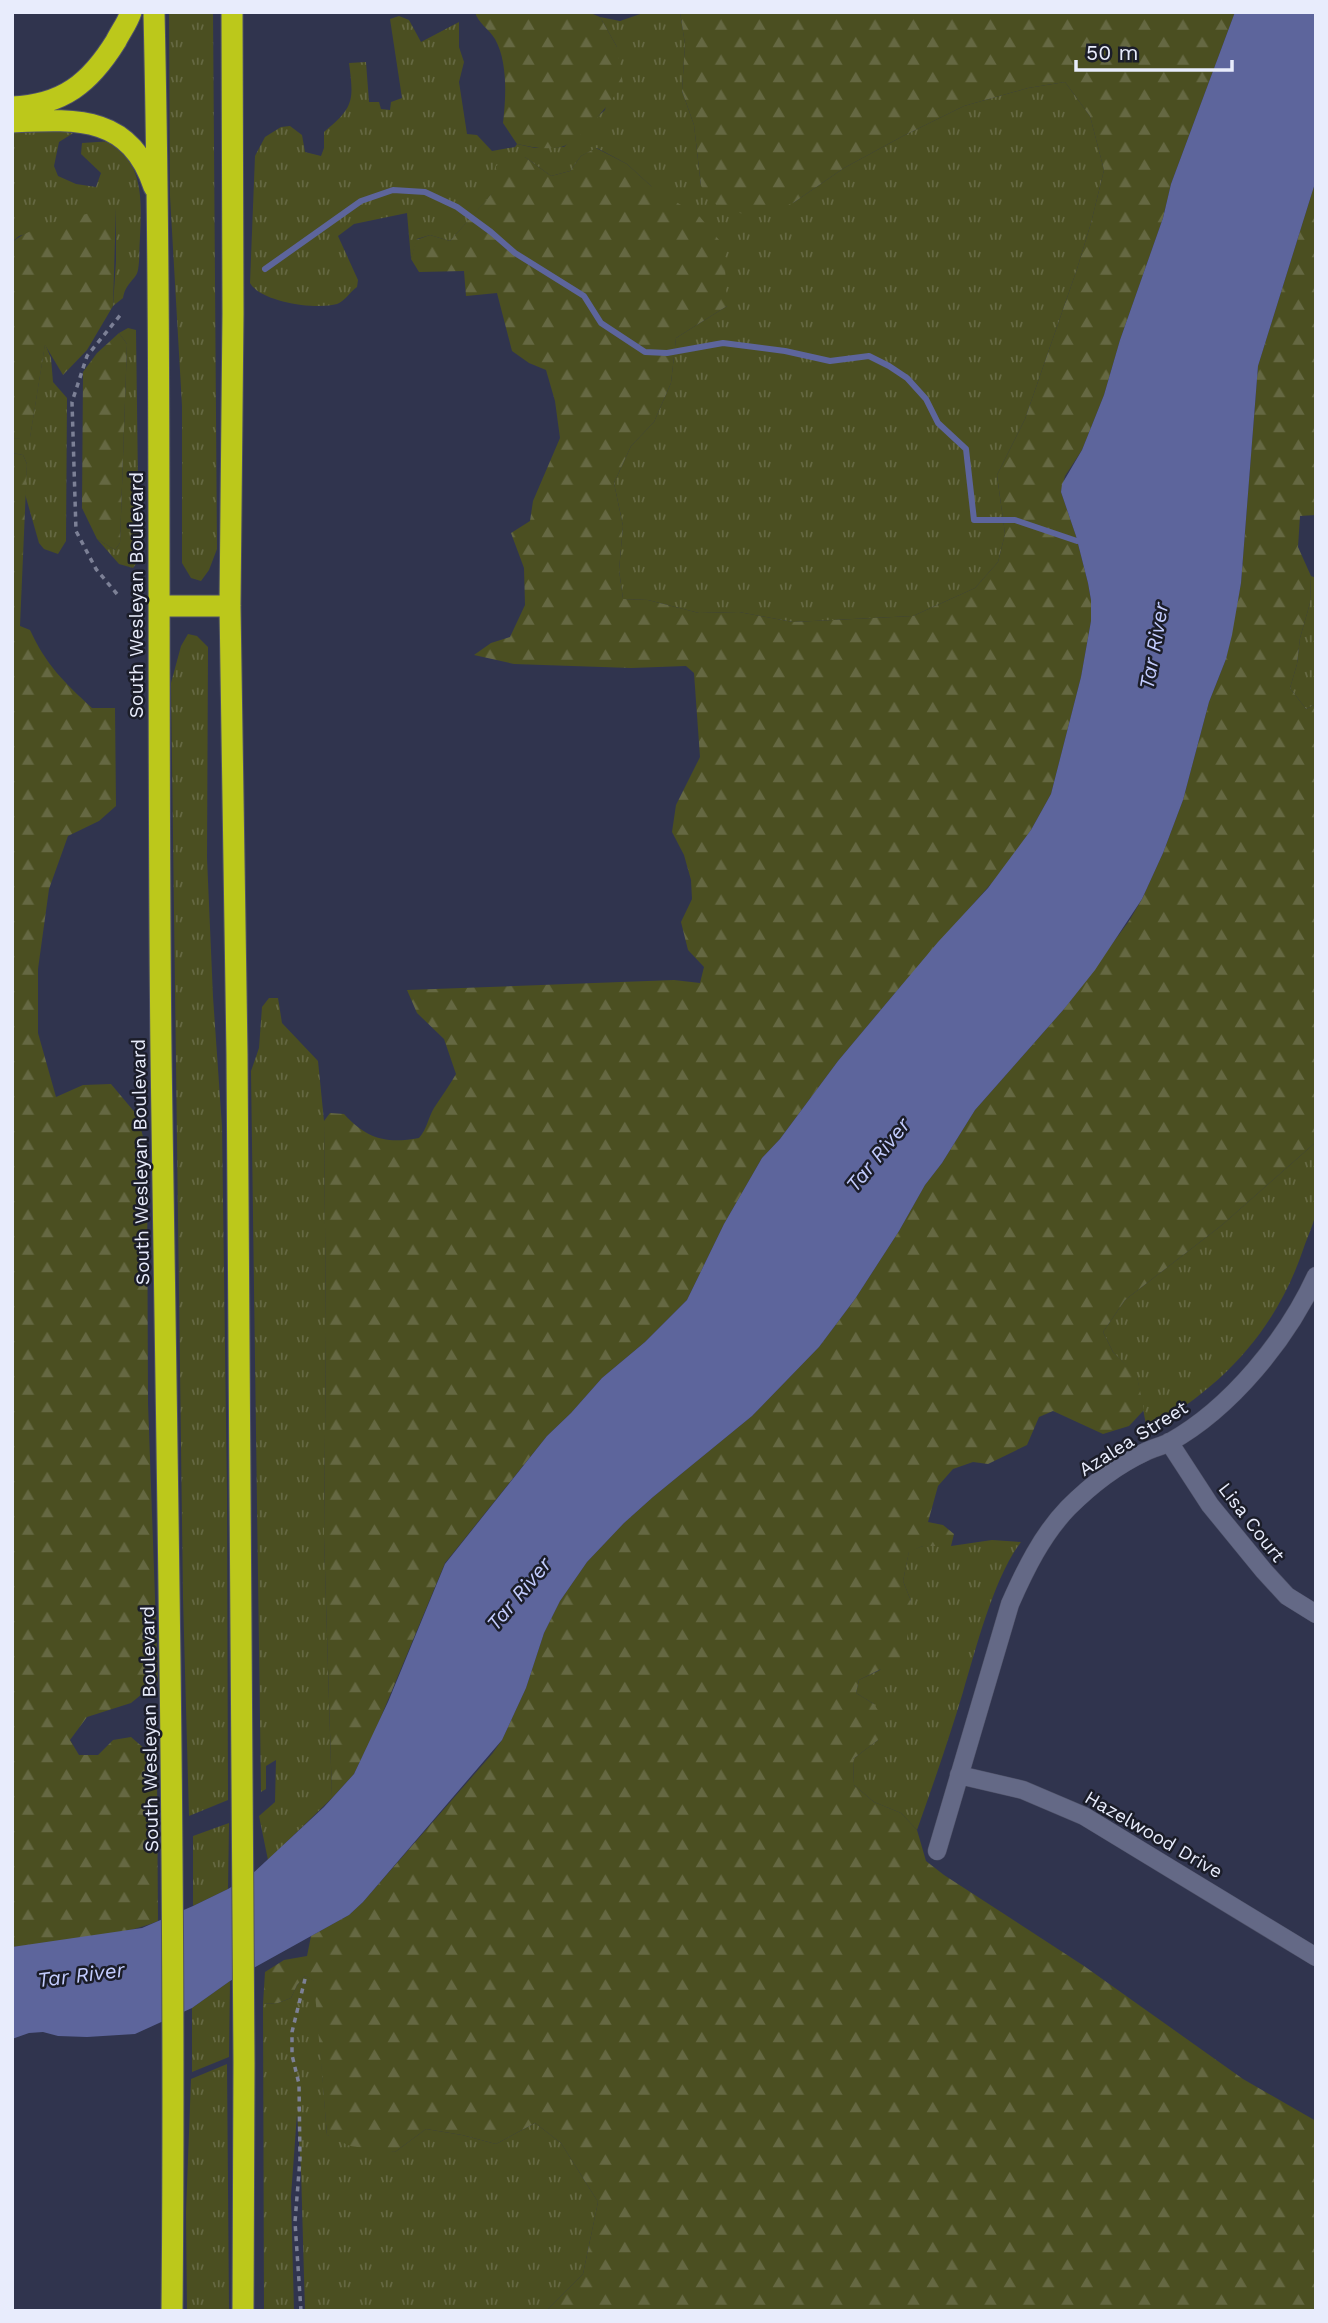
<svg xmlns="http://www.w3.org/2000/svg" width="1328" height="2323" font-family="'Work Sans',sans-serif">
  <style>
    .grass { fill: url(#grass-tufts) }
    .forest { fill: url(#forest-firs) }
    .water { fill: #5d659c }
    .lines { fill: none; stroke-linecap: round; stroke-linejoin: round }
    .stream { stroke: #5d659c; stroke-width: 6 }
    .street-casing { stroke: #4e5167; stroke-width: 19 }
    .highway-casing { stroke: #4e5167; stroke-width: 23 }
    .path { stroke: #7c8096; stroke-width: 3.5; stroke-dasharray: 5 5; stroke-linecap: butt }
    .street { stroke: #646986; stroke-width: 18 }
    .highway { stroke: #bcc81b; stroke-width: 21 }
    .labels { text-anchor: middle; stroke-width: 5; stroke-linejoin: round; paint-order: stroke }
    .street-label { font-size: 19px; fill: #e8ecfc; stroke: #1b1d29 }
    .water-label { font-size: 21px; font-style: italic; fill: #c3ccfe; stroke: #1b1d29 }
  </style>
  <defs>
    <pattern id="grass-tufts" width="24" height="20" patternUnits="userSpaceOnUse" patternTransform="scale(1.75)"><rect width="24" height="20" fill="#4b4f21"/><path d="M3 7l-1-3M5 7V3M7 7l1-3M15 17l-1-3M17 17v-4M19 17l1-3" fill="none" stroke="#656842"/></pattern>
    <pattern id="forest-firs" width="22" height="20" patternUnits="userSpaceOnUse" patternTransform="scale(1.75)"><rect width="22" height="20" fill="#4b4f21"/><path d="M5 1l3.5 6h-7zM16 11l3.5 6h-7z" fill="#656842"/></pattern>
  </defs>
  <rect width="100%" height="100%" fill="#30344e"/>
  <path class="grass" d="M 169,12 L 213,12 L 217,549 L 209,570 L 201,581 L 191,578 L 182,563 L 182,406 L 170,196 Z
    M 646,12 L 680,12 L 685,44 L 682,91 L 694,125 L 701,186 L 793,203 L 844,168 L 903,136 L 964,106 L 1028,88 L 1065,82 L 1090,116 L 1104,170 L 1091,223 L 1077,269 L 1025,419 L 997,475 L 1005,534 L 998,562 L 975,588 L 913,616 L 793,622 L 739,612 L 699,613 L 648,600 L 623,599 L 619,570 L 623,526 L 614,483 L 631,446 L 654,422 L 671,383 L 676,338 L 727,306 L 651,186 L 627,164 L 597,148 L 581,156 L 570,171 L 551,176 L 525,157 L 450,241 L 430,235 L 417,239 L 411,259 L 407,213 L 354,224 L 338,236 L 358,280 L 357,287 C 351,291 344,302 337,304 C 316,310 261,302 250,283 L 255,156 L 265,137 L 281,127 L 290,126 L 302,135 L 305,152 L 321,156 L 324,148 L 324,132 C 354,107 354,101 349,63 L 366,62 L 369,102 L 379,102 L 381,109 L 390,110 L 391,102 L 402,98 L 390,19 L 399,16 L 409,20 L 421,42 L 459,22 L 459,47 L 464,62 L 459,82 L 467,134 L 477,135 L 492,151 L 515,147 L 517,144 L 535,148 L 564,147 L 605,110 L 617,47 L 600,17 L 620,21 Z
    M 33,128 L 75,132 L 59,142 L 54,166 L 58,176 L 76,184 L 96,187 L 101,173 L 81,154 L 82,143 L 113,141 C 143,168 142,200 140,237 C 139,248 140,259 138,270 C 136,280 126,282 123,298 L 113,306 L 116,261 L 116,208 L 19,236 L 12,242 L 12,130 Z
    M 128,328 L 136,330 L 139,560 L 133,568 L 119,564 L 97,539 L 115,550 L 120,543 L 127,344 L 119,333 Z
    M 45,344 L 51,358 L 53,382 L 67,398 L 66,541 L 58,554 L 44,549 L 39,543 L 25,494 L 27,464 L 23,455 L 12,453 L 12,439 L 30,437 Z
    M 1311,576 L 1316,578 L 1316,704 L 1306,709 L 1290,688 L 1297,664 L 1300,638 L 1310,603 Z
    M 188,634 L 197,636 L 208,647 L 207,858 L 213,997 L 222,1126 L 227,1495 L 228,1800 L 189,1816 L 183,1598 L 171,683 L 181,646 Z
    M 269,998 L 278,998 L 282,1023 L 318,1061 L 324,1121 L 326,1331 L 324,1536 L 332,1798 L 268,1860 L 259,1816 L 275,1802 L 276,1760 L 266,1766 L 266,1789 L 261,1792 L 251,1071 L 259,1048 L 262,1007 Z
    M 1316,1142 C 1316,1165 1318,1189 1316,1212 C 1314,1223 1308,1236 1304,1247 C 1276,1331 1223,1387 1147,1430 L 1137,1377 L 1113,1352 L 1103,1332 L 1125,1300 L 1222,1225 Z
    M 992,1540 L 1021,1542 C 994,1577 976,1649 963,1692 C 949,1739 933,1785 917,1830 L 901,1813 L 874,1802 L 854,1785 L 853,1759 L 878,1740 L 874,1704 L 856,1693 L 859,1680 L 880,1670 L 911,1601 L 903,1581 L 909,1551 L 923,1546 L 951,1546 Z
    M 229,1823 L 228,1889 L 193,1906 L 193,1836 Z
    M 305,1976 L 315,1981 L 327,2135 L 395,2152 L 426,2129 L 462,2135 L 496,2144 L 535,2123 L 561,2143 L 598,2202 L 583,2274 L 546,2311 L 305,2311 L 301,2170 L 297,2114 L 291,2196 L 294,2311 L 264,2311 L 263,2004 L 278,2003 L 291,1998 L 297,1985 Z
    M 230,1981 L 229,2057 L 192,2072 L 192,2008 Z
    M 227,2064 L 229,2311 L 187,2311 L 186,2212 L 191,2079 Z"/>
  <path class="forest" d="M 475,12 L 588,12 L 600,17 L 617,47 L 623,84 C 612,100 580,143 561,147 C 546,150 531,147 517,144 L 503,123 C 506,98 508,62 495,39 C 489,29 478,23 475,12 Z
    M 680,12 L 1235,12 L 1171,184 L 1163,218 L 1120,340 L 1104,395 L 1082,450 L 1065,476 L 1061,492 L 1076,536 L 1088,583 L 1091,600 L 1091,621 L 1081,677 L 1051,794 L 1031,830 L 1004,869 L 895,993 L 838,1061 L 780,1139 L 762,1158 L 724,1224 L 687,1300 L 645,1342 L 602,1378 L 571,1413 L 547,1436 L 445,1563 L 378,1724 L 354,1774 L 332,1798 L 324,1536 L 326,1331 L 324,1121 L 330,1113 L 344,1114 C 367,1139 386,1144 419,1138 C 427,1129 428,1118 434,1108 C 442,1096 449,1086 456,1074 L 444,1039 L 417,1013 L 407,990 L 674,980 L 700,983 L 704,967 L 688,950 L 681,922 L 692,899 L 691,880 L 684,855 L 672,832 L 676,805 L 700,757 L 694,673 L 686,666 L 631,668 L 514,664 L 474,655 L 491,643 L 510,637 L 525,605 L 524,568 L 511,533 L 530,521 L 533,501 L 560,438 L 555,401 L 546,370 L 529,363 L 512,351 L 497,293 L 466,296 L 464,271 L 419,272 L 411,259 L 416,240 L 430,235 L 450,241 L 495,190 L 496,166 L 510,159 L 525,157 L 551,176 L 570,171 L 581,156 L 596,148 L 627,164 L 651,186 L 700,217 L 724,246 L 727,306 L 676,338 L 671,383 L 654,422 L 631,446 L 614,483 L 623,526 L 619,570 L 623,599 L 648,600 L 699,613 L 739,612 L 793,622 L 913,616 L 975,588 L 998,562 L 1005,534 L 997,475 L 1025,419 L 1077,269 L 1091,223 L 1104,170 L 1090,116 L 1065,82 L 1028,88 L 964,106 L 903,136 L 844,168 L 793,203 L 753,217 L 717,206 L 701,186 L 694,125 L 682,91 L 685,44 Z
    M 1316,180 L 1316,515 L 1300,516 L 1298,547 L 1311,576 L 1310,603 L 1300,638 L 1297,664 L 1290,688 L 1306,709 L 1316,704 L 1316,1142 L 1222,1225 L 1125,1300 L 1103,1332 L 1113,1352 L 1137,1376 L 1144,1410 L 1129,1426 L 1103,1434 L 1053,1411 L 1039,1417 L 1027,1445 L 988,1464 L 973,1462 L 953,1469 L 938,1486 L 928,1522 L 943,1525 L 954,1534 L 951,1546 L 923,1546 L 909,1552 L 903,1581 L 911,1601 L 907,1639 L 899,1660 L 859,1680 L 856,1693 L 874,1704 L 884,1720 L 878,1740 L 853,1759 L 854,1785 L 874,1802 L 901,1813 L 917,1830 L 926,1861 L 944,1875 L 1084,1966 L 1243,2079 L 1316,2121 L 1316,2311 L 546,2311 L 583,2274 L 598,2202 L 561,2143 L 535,2123 L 496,2144 L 462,2135 L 426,2129 L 395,2152 L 350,2146 L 327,2135 L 314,1981 L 305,1976 L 297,1985 L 291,1998 L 278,2003 L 263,2004 L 265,1972 L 284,1960 L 307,1956 L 311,1936 L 349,1915 L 363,1902 L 492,1754 L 502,1740 L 526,1688 L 544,1633 L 560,1601 L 587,1562 L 624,1523 L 653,1497 L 752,1416 L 819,1347 L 855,1299 L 899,1231 L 925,1185 L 942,1163 L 975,1110 L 1064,1009 L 1129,921 L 1142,899 L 1163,853 L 1183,800 L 1209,702 L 1226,659 L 1241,583 L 1258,366 Z
    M 116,207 L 113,306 L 87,350 L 63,375 L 45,345 L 30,438 L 12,439 L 12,242 C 39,222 84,215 116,207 Z
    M 119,333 L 127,344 L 120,543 L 115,550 L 97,539 L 82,508 L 83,372 L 97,353 Z
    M 12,453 L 23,455 L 27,464 L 20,626 L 30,630 C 46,665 64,682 92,708 L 115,708 L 116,806 L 99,821 L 68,836 L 49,889 L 38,969 L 38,1033 L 56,1097 L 83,1085 L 111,1084 L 137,1115 L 147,1151 L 148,1403 L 158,1681 L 131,1703 L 87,1717 L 70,1740 L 79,1755 L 98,1755 L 113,1740 L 131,1737 L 153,1756 L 157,1774 L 158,1921 C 120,1937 55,1943 12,1947 Z"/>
  <path class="water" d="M 1235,12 L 1316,12 L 1316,180 L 1258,366 L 1241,583 L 1232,635 L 1226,659 L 1209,702 L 1183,800 L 1163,853 L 1142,899 L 1095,970 L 1064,1009 L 975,1110 L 942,1163 L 925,1185 L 899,1231 L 855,1299 L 819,1347 L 752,1416 L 653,1497 L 624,1523 L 587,1562 L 560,1601 L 544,1633 L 526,1688 L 502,1740 L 363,1902 L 349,1915 L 230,1981 L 192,2008 L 135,2034 L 87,2037 L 58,2036 L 43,2032 L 29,2033 L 12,2039 L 12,1947 L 142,1928 L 193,1906 L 228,1889 L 252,1874 L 324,1807 L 354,1774 L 388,1702 L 445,1564 L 547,1436 L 571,1413 L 602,1378 L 645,1342 L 687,1300 L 724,1224 L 762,1158 L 780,1139 L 838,1061 L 895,993 L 938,942 L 988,888 L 1031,830 L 1051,794 L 1081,677 L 1091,621 L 1091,600 L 1088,583 L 1076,536 L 1061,492 L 1062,484 L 1082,450 L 1104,395 L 1120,340 L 1163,218 L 1171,184 Z"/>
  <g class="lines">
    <path class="stream" d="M 265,269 L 361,201 L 393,190 L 425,192 L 457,207 L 491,232 L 515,253 L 584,296 L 601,323 L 645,352 L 667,353 L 723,343 L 785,351 L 830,361 L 869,356 L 889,366 L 907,378 L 926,399 L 938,423 L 966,449 L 974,520 L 1015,520 L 1077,541"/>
    <g class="street-casing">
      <path id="street" d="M 1169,1442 L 1210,1505 L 1264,1571 L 1287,1596 L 1316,1614
        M 959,1775 L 1023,1790 L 1084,1816 L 1316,1957
        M 937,1851 L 1010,1604 C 1025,1570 1042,1535 1068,1508 C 1090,1486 1117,1465 1145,1452 C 1153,1448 1162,1446 1170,1442 C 1231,1408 1287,1339 1316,1276"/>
    </g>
    <g class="highway-casing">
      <path id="highway" d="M 154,12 C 162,359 157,705 161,1052 C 167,1472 176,1891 172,2311
        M 232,12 L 233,313 L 230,606 L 237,1054 L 244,2063 L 243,2311
        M 12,107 C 63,105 90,83 116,41 C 121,31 128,22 131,12
        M 12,122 C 77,119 130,115 154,187
        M 159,606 L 230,606"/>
    </g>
    <path class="path" d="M 117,594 L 96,569 L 76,531 L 72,402 L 87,356 L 122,313
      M 301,2311 L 295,2222 L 300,2159 L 299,2084 L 292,2055 L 292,2032 L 306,1975"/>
    <use href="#street" class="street"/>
    <use href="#highway" class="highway"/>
  </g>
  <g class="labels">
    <g class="street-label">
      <text transform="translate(136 595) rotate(-90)" y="7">South Wesleyan Boulevard</text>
      <text transform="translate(140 1162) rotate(-91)" y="7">South Wesleyan Boulevard</text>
      <text transform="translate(1133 1438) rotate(-32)" y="7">Azalea Street</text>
      <text transform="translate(1252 1522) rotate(52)" y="7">Lisa Court</text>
      <text transform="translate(149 1729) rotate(-91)" y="7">South Wesleyan Boulevard</text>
      <text transform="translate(1154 1834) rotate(30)" y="7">Hazelwood Drive</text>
    </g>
    <g class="water-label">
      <text transform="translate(1154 646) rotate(-80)" y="7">Tar River</text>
      <text transform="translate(878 1155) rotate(-51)" y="7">Tar River</text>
      <text transform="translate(519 1594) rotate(-50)" y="7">Tar River</text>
      <text transform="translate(81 1975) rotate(-7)" y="7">Tar River</text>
    </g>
  </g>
  <rect width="1328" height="2323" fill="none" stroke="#e8ecfc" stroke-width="28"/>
  <path d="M1076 60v10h156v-10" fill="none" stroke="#e8ecfc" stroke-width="3.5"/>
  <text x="1086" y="60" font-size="21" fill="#e8ecfc" stroke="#1b1d29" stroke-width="5" paint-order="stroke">50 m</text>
</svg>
